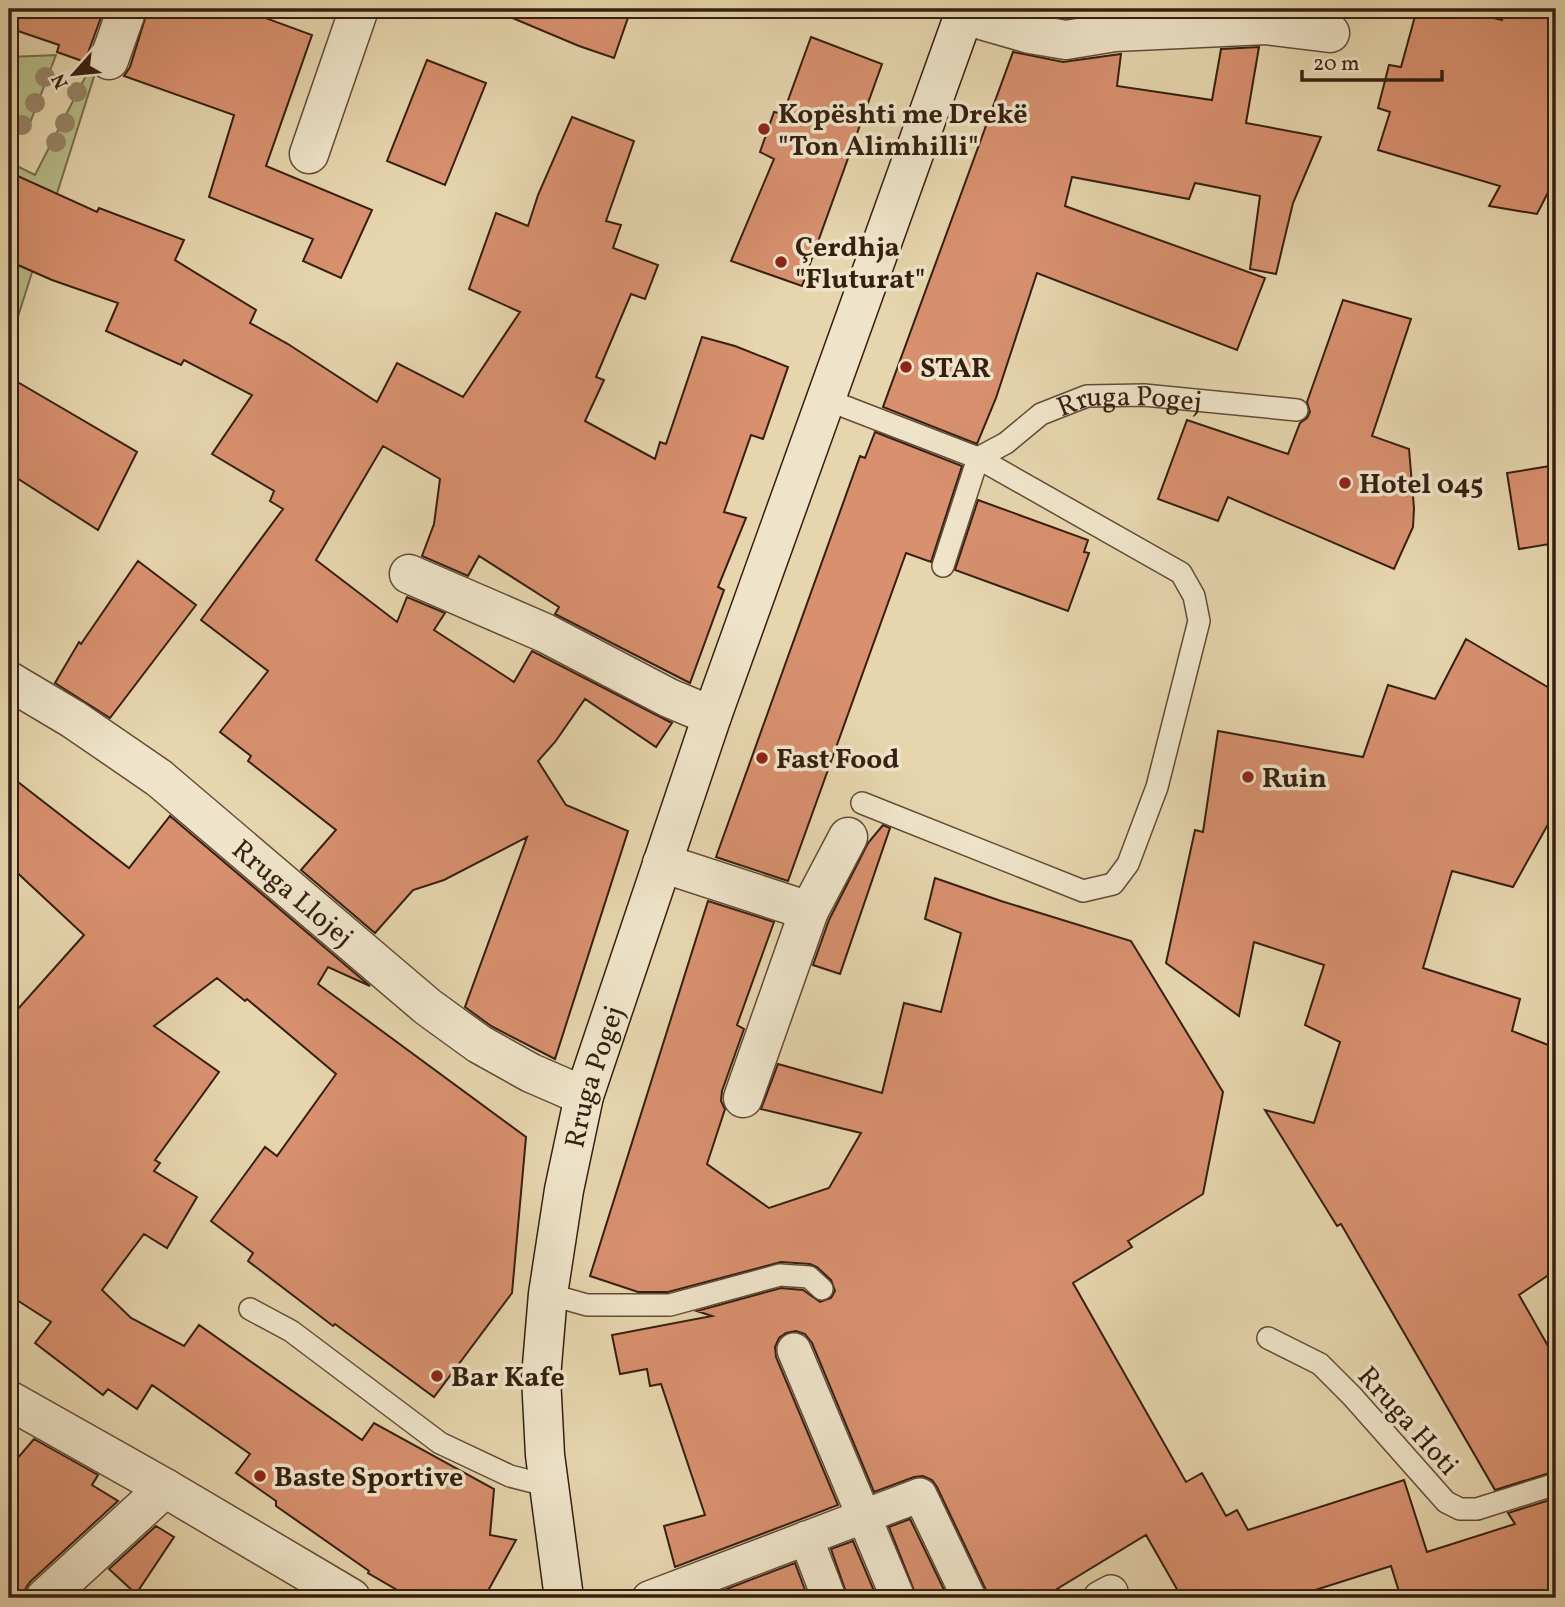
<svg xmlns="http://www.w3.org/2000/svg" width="1565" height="1607" font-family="Vollkorn,serif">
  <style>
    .green { fill: #b7bd89; stroke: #766e4d; stroke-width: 2 }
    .building { fill: #d8906f; stroke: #361f11; stroke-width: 2 }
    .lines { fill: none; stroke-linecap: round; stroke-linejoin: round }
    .service-casing { stroke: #624c38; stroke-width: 24 }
    .pedestrian-casing { stroke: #624c38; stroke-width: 36 }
    .minor-casing { stroke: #624c38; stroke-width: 41 }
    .tertiary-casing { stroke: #624c38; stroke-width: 41 }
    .secondary-casing { stroke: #361f11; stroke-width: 41 }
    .service { stroke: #efe4ca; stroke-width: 21 }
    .pedestrian { stroke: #efe4ca; stroke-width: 33 }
    .minor { stroke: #efe4ca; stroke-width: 38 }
    .tertiary { stroke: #efe4ca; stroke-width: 38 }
    .secondary { stroke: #efe4ca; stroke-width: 38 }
    .tree { fill: #978668 }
    .poi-dot { fill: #8f2418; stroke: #efe4ca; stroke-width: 2.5 }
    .labels { text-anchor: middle; stroke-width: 7; stroke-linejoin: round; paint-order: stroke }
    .poi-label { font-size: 28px; font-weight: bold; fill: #361f11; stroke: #efe4ca; text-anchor: start }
    .street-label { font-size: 28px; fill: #361f11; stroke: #efe4ca }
  </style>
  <rect width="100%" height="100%" fill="#e6d5ad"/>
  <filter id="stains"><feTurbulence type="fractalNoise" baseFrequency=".00286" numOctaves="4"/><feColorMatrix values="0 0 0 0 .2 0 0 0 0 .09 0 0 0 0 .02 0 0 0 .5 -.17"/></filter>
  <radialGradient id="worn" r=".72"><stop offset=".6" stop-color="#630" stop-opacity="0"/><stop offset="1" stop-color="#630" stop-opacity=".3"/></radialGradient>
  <path class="green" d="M 56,55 L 28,128 L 9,140 L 9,57 Z
    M 91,66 L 97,67 L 9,345 L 9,261 L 16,264 L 12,174 L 17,166 L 35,175 Z"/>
  <path class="building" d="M 9,9 L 104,9 L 88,53 L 88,63 L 57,52 L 59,45 L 9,28 Z
    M 148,9 L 241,9 L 312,35 L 266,166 L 372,210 L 341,278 L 303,261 L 313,239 L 209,197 L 234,115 L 124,76 L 130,67 Z
    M 491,9 L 631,9 L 614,58 L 579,46 Z
    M 1028,9 L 1126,9 L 1066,18 L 1035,13 L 1027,11 Z
    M 1417,9 L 1456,9 L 1502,20 L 1504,9 L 1556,9 L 1556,177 L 1537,214 L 1489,206 L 1500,186 L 1378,150 L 1390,112 L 1378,108 L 1389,65 L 1401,67 Z
    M 811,37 L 882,64 L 802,286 L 731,261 L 774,159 L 760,152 L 774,112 L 783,114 Z
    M 1259,47 L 1246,123 L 1321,137 L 1293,203 L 1276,274 L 1250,269 L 1260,196 L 1195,183 L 1189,199 L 1072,177 L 1065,206 L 1265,278 L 1237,350 L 1037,273 L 996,398 L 977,444 L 883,407 L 1013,52 L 1063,62 L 1121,54 L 1117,86 L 1212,100 L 1221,49 Z
    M 427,60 L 486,83 L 445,185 L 387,161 Z
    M 572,117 L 634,141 L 606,221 L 621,225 L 613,248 L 658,265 L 645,299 L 631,294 L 596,377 L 604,380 L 585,421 L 655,459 L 660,442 L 666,444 L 702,337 L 735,346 L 788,367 L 763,439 L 751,435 L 724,512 L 746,518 L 718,587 L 724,590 L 690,683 L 555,614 L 559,607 L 479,556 L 468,576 L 422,556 L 434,524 L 440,479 L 383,446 L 316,560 L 397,622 L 407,597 L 445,613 L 434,630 L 514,682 L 532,651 L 672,723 L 656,747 L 585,699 L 555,742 L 538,761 L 566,805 L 628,831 L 555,1059 L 491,1026 L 465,1007 L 527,837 L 444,880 L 413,890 L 375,933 L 301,870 L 336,830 L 248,761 L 251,756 L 220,732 L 268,671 L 201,620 L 283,509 L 270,501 L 274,491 L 212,454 L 252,395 L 184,360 L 181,365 L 106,331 L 118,303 L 52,280 L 9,261 L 9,172 L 97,212 L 99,208 L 184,240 L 175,260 L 256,310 L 250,323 L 288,344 L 377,402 L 397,363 L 463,397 L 520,312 L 469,289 L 496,213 L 528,226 L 538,195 Z
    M 1343,300 L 1411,319 L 1372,436 L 1409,449 L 1414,508 L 1413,527 L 1394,569 L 1228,497 L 1218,521 L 1158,499 L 1187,420 L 1288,454 L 1300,423 L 1307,418 L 1310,412 L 1307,402 Z
    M 9,377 L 137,452 L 98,530 L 9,473 Z
    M 875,432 L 962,466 L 931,562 L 906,553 L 788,881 L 716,857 L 860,456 L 865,458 Z
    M 1556,465 L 1556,543 L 1519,549 L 1507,473 Z
    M 978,500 L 1088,540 L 1084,552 L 1089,553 L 1068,611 L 955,570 Z
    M 138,561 L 196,605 L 110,718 L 55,683 L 79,642 L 81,644 Z
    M 1466,639 L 1556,692 L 1556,810 L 1513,887 L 1452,871 L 1423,968 L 1520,999 L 1512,1031 L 1556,1048 L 1556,1270 L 1519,1295 L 1556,1360 L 1556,1471 L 1495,1490 L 1341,1224 L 1337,1226 L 1265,1110 L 1314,1123 L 1340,1042 L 1305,1025 L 1324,965 L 1254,942 L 1239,1016 L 1166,963 L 1195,830 L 1203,832 L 1218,731 L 1363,757 L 1388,685 L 1435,699 Z
    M 9,775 L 129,868 L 170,816 L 370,986 L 328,967 L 318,984 L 526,1137 L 512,1293 L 434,1397 L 335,1324 L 333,1326 L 248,1261 L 253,1253 L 211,1221 L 265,1147 L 277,1156 L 336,1074 L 247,999 L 245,1001 L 217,978 L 154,1026 L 219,1072 L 155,1160 L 160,1163 L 154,1171 L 197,1197 L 167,1248 L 144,1234 L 102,1290 L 131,1318 L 184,1346 L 199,1325 L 362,1440 L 374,1423 L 494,1489 L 490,1535 L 516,1540 L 484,1598 L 411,1598 L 368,1573 L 369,1571 L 276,1506 L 276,1501 L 236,1473 L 250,1454 L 152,1385 L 137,1409 L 108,1389 L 103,1395 L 35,1343 L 51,1322 L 9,1295 L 9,1019 L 84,935 L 9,865 Z
    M 883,825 L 890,828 L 840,974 L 813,965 L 829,920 L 868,843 Z
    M 935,878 L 1001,901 L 1131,941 L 1223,1092 L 1203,1194 L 1128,1241 L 1132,1247 L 1073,1283 L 1186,1482 L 1202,1473 L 1226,1516 L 1237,1510 L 1248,1530 L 1404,1480 L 1427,1552 L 1515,1524 L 1508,1513 L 1556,1498 L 1556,1598 L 1401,1598 L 1391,1566 L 1290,1598 L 1182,1598 L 1146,1535 L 1042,1598 L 988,1598 L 986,1590 L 937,1487 L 932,1480 L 923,1476 L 914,1477 L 874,1492 L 812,1343 L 805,1334 L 796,1331 L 786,1333 L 779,1338 L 775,1347 L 776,1357 L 838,1505 L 675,1567 L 664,1526 L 705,1515 L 661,1384 L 650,1386 L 647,1369 L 620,1374 L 612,1335 L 712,1316 L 697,1311 L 781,1288 L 803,1290 L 820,1302 L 831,1298 L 835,1291 L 831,1280 L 817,1267 L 810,1264 L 781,1262 L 668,1292 L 638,1292 L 590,1276 L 708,901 L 774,922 L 737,1025 L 744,1029 L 722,1091 L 721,1101 L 725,1109 L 707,1164 L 769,1208 L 829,1188 L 861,1133 L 761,1109 L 778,1064 L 882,1093 L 904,1003 L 941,1012 L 961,933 L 925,919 Z
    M 34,1439 L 98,1475 L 92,1485 L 118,1501 L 30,1582 L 24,1591 L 24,1598 L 9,1598 L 9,1468 Z
    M 910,1519 L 948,1598 L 917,1598 L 889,1527 Z
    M 156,1526 L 174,1537 L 136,1594 L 109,1569 Z
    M 853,1541 L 877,1598 L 848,1598 L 831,1549 Z
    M 795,1563 L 808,1598 L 703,1598 Z"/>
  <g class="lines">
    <g class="service-casing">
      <g id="service">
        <path d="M 825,399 L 978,458 L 1181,573 L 1194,596 L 1199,621 L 1157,787 L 1128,864 L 1113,884 L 1083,891 L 862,803"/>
        <path id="s1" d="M 943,566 L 978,458 L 1006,443 L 1041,414 L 1087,396 L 1144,395 L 1297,410"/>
        <path d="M 548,1294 L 587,1305 L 670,1305 L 780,1275 L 809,1277 L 822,1289"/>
        <path d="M 250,1309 L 291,1331 L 440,1443 L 510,1476 L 549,1486"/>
        <path d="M 1268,1338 L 1320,1364 L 1352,1396 L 1446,1502 L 1460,1509 L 1477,1509 L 1556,1484"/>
      </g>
    </g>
    <g class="pedestrian-casing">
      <path id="pedestrian" d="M 794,1350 L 898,1598
        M 806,1538 L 829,1598
        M 649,1598 L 920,1495 L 969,1598
        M 1100,1598 L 1111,1592"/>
    </g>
    <g class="minor-casing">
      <g id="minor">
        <path d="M 964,15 L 1030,34 L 1066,40 L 1115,32 L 1266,25 L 1330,33"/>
        <path d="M 109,60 L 127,9"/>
        <path d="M 309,154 L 359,9"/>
        <path d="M 409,574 L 545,633 L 669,698 L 712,716"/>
        <path id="s2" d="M 9,681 L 73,719 L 159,778 L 428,1007 L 479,1044 L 531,1073 L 584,1096"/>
        <path d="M 662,863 L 809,911"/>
        <path d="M 743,1098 L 809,911 L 848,837"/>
        <path d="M 45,1598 L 165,1488"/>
      </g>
    </g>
    <g class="tertiary-casing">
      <path id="tertiary" d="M 9,1400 L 165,1488 L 351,1598"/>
    </g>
    <g class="secondary-casing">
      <g id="secondary">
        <path id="s3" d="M 564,1598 L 545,1455 L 541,1377 L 548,1294 L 564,1190 L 584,1096 L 712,716 L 966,9"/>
      </g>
    </g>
    <use href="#service" class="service"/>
    <use href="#pedestrian" class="pedestrian"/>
    <use href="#minor" class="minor"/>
    <use href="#tertiary" class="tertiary"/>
    <use href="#secondary" class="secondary"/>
  </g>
  <g class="tree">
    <circle cx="45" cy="77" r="10"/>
    <circle cx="77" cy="92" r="10"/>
    <circle cx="35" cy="103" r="10"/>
    <circle cx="65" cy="123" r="10"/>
    <circle cx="22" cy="125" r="10"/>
    <circle cx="56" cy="142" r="10"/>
  </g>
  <g class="poi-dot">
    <circle cx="764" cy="129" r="7"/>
    <circle cx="781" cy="262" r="7"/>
    <circle cx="906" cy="367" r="7"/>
    <circle cx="1345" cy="483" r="7"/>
    <circle cx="762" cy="758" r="7"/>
    <circle cx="1248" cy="777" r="7"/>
    <circle cx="437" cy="1376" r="7"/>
    <circle cx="260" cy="1476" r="7"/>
  </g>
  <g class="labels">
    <g class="poi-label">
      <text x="778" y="123">Kopështi me Drekë<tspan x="778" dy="32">"Ton Alimhilli"</tspan></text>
      <text x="795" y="256">Çerdhja<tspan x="795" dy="32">"Fluturat"</tspan></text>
      <text x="920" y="377">STAR</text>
      <text x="1359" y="493">Hotel 045</text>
      <text x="776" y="768">Fast Food</text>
      <text x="1262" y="787">Ruin</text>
      <text x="451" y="1386">Bar Kafe</text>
      <text x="274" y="1486">Baste Sportive</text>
    </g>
    <g class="street-label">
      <text dy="10" stroke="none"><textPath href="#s1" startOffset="282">Rruga Pogej</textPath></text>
      <text dy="10" stroke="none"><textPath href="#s2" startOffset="355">Rruga Llojej</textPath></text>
      <text dy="10" stroke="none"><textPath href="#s3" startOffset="528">Rruga Pogej</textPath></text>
      <text transform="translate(1409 1420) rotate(48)" y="10">Rruga Hoti</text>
    </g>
  </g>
  <rect width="1565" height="1607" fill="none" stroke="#e6d5ad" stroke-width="35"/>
  <rect x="10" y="10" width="1544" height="1586" fill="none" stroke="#361f11" stroke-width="3.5"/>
  <rect x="18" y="18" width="1530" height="1572" fill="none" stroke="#361f11" stroke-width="2"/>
  <g transform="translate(74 74) rotate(243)" stroke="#efe4ca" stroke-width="5" paint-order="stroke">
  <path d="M0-5L12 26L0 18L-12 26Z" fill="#361f11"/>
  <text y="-10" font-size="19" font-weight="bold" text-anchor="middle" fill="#361f11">N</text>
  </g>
  <path d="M1302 70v10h140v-10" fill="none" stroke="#361f11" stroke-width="3.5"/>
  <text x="1313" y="70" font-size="21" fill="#361f11" stroke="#efe4ca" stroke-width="5" paint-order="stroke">20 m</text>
  <rect width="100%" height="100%" filter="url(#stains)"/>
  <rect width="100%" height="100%" fill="url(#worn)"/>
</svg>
